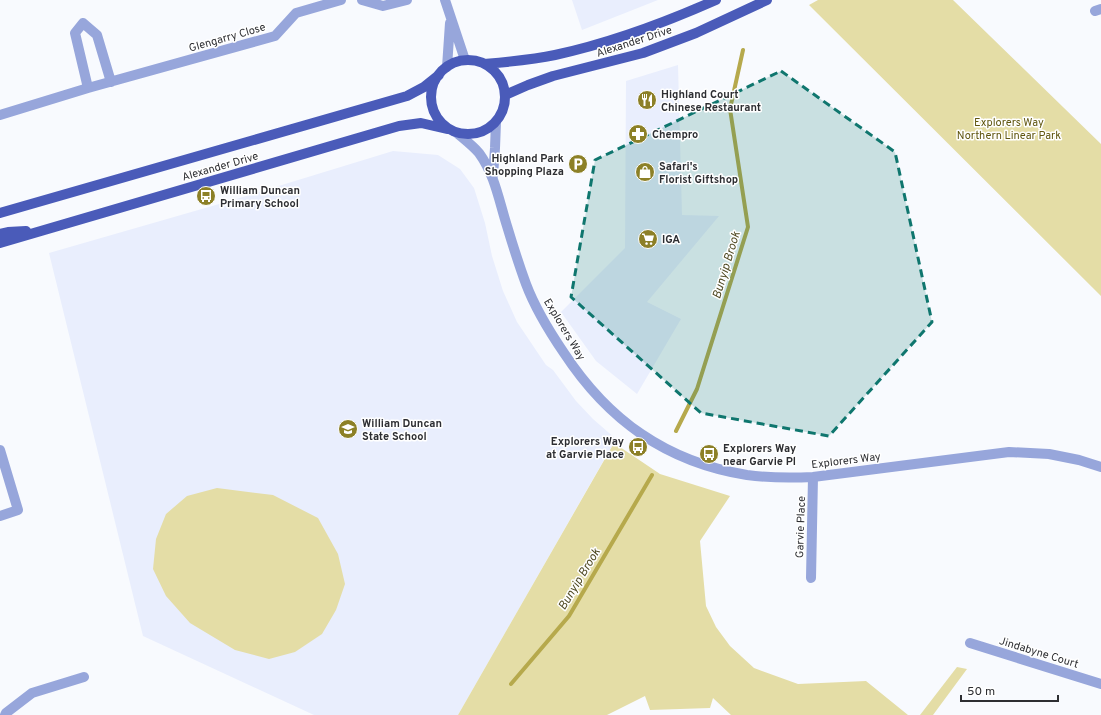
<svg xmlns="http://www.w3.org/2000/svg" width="1101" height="715" font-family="Overpass,sans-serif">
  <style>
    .built { fill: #e9eefd }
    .green { fill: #e4dda6 }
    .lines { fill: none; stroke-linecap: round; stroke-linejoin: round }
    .stream { stroke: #b6a94c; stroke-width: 4 }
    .minor { stroke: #97a6db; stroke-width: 10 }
    .major { stroke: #4a5bb9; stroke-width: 10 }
    .marked { fill: #0f766e; fill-opacity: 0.2; stroke: #0f766e; stroke-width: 3; stroke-dasharray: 8 5; stroke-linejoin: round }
    .labels { text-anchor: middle; stroke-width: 3; stroke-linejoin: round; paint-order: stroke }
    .street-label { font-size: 11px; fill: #2d2e32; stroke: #fff }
    .poi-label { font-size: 11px; font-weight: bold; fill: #2d2e32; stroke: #fff; text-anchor: start }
    .park-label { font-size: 11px; fill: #60560f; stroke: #fff }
    .water-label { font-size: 12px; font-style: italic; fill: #4f4922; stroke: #fff }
  </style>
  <rect width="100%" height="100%" fill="#f8fafe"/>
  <path class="built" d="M 572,0 L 658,0 L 582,30 Z
    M 678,65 L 682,215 L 719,216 L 647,302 L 681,319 L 637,394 L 596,361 L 561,312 L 625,248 L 626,81 Z
    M 393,151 L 438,155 L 460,169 L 474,188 L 485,223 L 492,256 L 503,291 L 517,322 L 546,365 L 553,370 L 576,401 L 593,419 L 616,439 L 458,715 L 314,715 L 143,636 L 49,253 L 233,200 Z"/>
  <path class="green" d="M 818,0 L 953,0 L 1101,144 L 1101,296 L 809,5 Z
    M 614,443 L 660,474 L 730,496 L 700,541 L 706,606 L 716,627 L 730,646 L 754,668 L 798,684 L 866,681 L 908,715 L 731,715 L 713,698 L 710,708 L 650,710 L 645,696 L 607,715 L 458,715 Z
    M 217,488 L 273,495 L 318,518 L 338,554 L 345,584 L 336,610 L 322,634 L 295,652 L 269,659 L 235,650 L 190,623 L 166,596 L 153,569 L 156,539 L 166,514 L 187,496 Z
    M 957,667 L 967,669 L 933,715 L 920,715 Z"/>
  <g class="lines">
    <path class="stream" d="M 676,431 L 697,389 L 748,227 L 730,109 L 743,50
      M 511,684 L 569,616 L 652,475"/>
    <path class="minor" d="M 362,0 L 383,6 L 407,0
      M 445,0 L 465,60
      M 1095,11 L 1101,9
      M 447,67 L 450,23
      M 88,88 L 75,33 L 83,23 L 97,35 L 111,82
      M 0,115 L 88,88 L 275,36 L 296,13 L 341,0
      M 457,133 C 464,139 473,146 479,153 C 495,175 499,201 507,226 C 513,246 519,265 526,284 C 535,308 549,331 564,353 C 608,420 666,462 747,475 C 769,478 791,478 813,477 L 1009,452 L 1049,454 L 1079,460 L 1101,467
      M 493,176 L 495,148 L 496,122
      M 0,450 L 18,510 L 0,516
      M 811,578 L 813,477
      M 970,643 L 1101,684
      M 5,715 L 6,713 L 32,693 L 84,677"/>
    <path class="major" d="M431 97a37 37 0 1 1 74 0a37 37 0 1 1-74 0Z
      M 485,64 C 508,62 532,60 555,55 C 611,43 664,23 716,0
      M 505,95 L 528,85 L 553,76 L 643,53 L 696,33 L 767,0
      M 0,213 L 407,96 L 424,87 L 439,75
      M 0,234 L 8,232 L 26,231
      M 0,243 L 399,126 L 421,123 L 447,129"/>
  </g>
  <path class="marked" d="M 781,71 L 895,152 L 932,322 L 829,436 L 701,413 L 571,297 L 595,160 Z"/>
  <defs>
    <g id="restaurant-disc" transform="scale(1)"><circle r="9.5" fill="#8c8027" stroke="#fff"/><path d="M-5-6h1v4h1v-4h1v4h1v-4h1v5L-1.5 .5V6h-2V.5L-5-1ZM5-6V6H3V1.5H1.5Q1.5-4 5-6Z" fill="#fff"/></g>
    <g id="pharmacy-disc" transform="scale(1)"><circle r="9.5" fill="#8c8027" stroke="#fff"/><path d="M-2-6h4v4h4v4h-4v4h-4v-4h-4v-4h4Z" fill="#fff"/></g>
    <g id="parking-disc" transform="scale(1)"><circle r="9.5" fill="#8c8027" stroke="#fff"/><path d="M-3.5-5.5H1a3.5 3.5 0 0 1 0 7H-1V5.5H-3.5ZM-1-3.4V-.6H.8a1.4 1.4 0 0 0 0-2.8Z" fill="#fff"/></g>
    <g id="shop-disc" transform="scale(1)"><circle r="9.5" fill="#8c8027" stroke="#fff"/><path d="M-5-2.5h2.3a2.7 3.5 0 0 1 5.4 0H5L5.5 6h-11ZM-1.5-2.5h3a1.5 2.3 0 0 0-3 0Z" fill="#fff"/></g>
    <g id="bus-disc" transform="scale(1)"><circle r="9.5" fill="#8c8027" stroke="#fff"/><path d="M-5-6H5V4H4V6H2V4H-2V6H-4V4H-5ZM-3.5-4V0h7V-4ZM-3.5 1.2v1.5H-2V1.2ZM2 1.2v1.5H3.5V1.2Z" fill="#fff"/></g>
    <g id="supermarket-disc" transform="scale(1)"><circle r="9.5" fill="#8c8027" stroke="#fff"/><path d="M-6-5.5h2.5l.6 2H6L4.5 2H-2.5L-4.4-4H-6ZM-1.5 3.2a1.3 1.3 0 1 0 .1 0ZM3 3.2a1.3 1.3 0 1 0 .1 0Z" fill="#fff"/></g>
    <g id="school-disc" transform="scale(1)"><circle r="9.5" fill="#8c8027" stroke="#fff"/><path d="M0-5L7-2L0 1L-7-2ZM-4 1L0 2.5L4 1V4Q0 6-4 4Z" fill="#fff"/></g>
  </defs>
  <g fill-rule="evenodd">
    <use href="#restaurant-disc" x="647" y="100"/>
    <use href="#pharmacy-disc" x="638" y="134"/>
    <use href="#parking-disc" x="578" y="164"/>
    <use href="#shop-disc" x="645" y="172"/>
    <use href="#bus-disc" x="206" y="196"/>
    <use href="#supermarket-disc" x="648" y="239"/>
    <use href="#school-disc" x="348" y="429"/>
    <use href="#bus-disc" x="638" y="447"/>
    <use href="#bus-disc" x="709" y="454"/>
  </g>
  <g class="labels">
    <g class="street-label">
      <text transform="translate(227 37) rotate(-16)" y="4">Glengarry Close</text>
      <text transform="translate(634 41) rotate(-18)" y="4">Alexander Drive</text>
      <text transform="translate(220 166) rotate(-16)" y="4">Alexander Drive</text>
      <text transform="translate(565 329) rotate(59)" y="4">Explorers Way</text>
      <text transform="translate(846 460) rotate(-7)" y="4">Explorers Way</text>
      <text transform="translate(800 527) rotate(-88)" y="4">Garvie Place</text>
      <text transform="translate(1039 652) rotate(17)" y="4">Jindabyne Court</text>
    </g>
    <g class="poi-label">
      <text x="661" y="98">Highland Court<tspan x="661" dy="13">Chinese Restaurant</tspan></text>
      <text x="652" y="138">Chempro</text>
      <text x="564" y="162" text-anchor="end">Highland Park<tspan x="564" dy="13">Shopping Plaza</tspan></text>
      <text x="659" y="170">Safari's<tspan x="659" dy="13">Florist Giftshop</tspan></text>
      <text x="220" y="194">William Duncan<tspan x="220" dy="13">Primary School</tspan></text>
      <text x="662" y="243">IGA</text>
      <text x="362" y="427">William Duncan<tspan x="362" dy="13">State School</tspan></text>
      <text x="624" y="445" text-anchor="end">Explorers Way<tspan x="624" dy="13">at Garvie Place</tspan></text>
      <text x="723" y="452">Explorers Way<tspan x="723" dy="13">near Garvie Pl</tspan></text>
    </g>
    <g class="park-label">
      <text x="1009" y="126">Explorers Way<tspan x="1009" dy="13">Northern Linear Park</tspan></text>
    </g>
    <g class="water-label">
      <text transform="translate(726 265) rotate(-73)" y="4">Bunyip Brook</text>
      <text transform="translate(579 579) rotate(-59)" y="4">Bunyip Brook</text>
    </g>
  </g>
  <path d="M961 695v6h97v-6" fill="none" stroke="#2d2e32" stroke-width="2"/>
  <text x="967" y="695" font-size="12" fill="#2d2e32" stroke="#ffffff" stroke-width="3" paint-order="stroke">50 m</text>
</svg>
